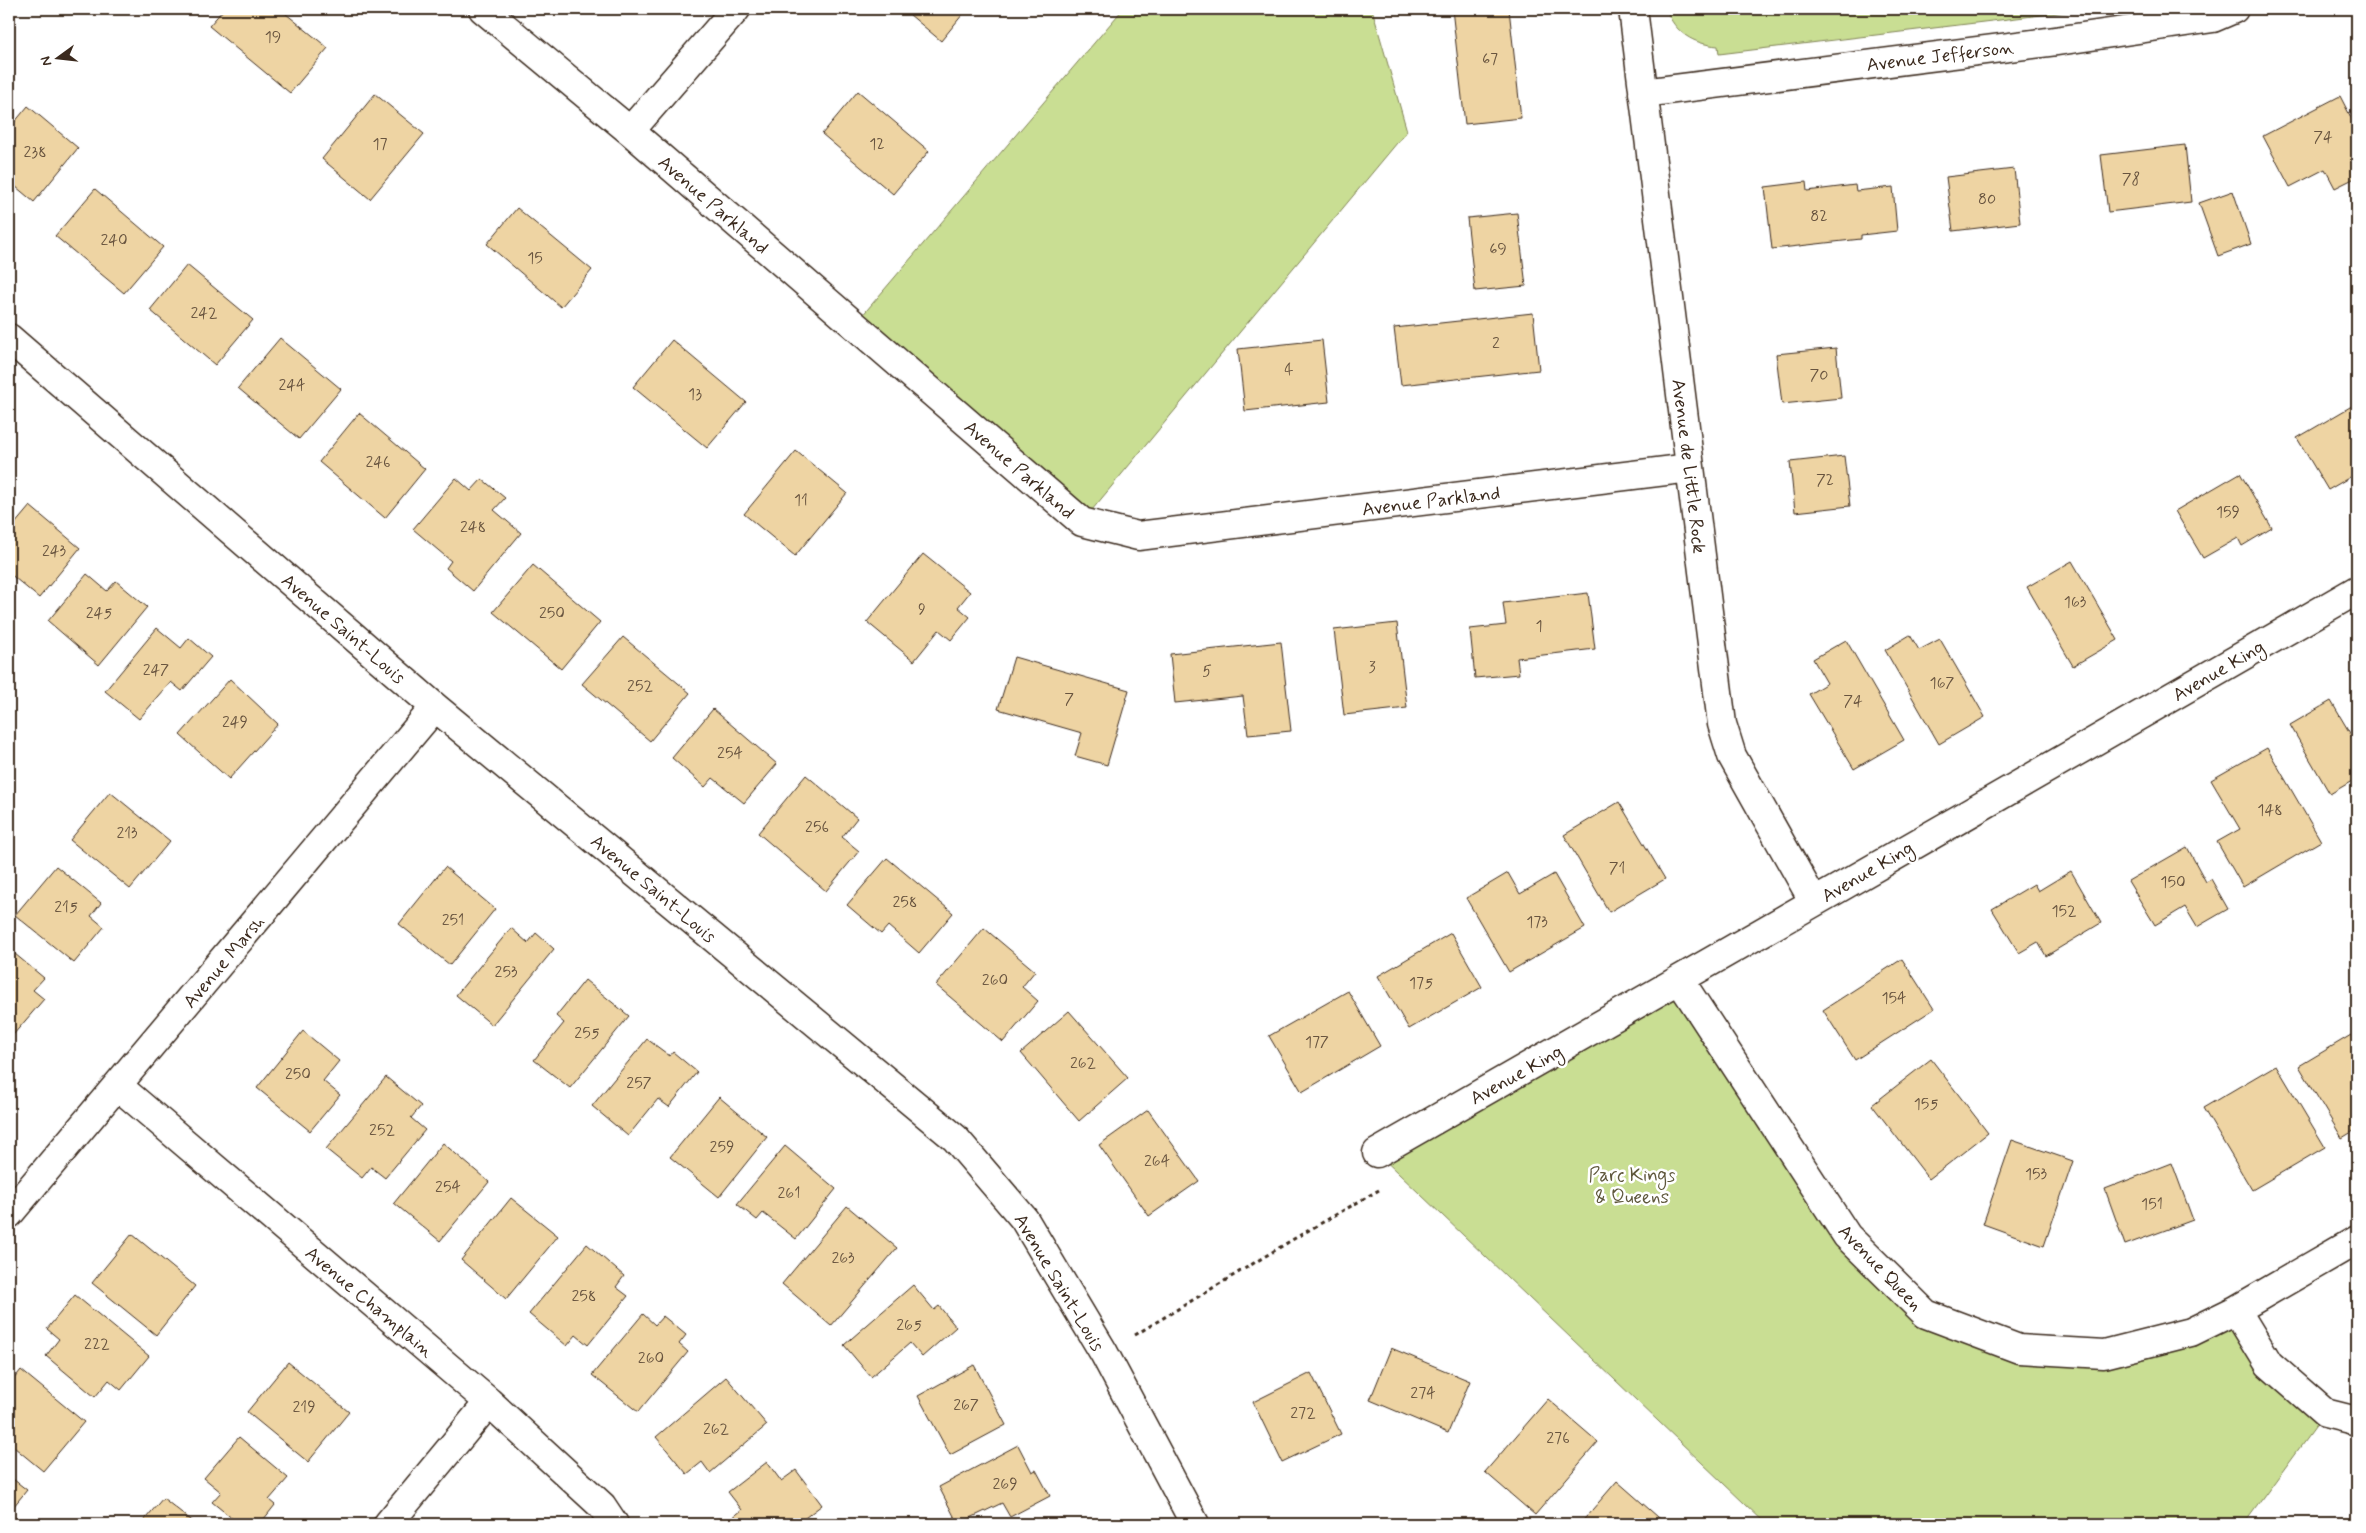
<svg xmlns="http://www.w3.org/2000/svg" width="2366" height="1533" font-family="Mynerve,sans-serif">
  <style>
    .green { fill: #c9de93; stroke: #828458 }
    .building { fill: #eed4a3; stroke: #3b2a1e }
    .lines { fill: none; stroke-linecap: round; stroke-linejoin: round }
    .minor-casing { stroke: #3b2a1e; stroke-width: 31 }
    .path { stroke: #3b2a1e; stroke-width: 3; stroke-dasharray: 4 4; stroke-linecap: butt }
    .minor { stroke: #fff; stroke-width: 28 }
    .labels { text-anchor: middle; stroke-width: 5; stroke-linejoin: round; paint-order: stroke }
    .number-label { font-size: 16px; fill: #68543f }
    .street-label { font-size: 19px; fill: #3b2a1e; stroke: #fff }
    .park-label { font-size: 19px; fill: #5e573b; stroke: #fff }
  </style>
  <rect width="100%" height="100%" fill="#fff"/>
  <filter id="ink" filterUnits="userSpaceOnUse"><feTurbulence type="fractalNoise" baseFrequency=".02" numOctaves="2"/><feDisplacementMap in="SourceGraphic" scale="10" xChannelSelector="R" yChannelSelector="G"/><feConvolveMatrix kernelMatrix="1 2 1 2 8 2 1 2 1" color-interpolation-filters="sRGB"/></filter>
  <g filter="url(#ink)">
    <path class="green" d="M 1123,9 L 1372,9 L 1407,131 L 1082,522 L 861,317 Z
      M 1666,9 L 2091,9 L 1719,54 L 1718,46 C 1693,44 1675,33 1666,9 Z
      M 1681,982 L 1847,1236 L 1926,1314 L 2104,1354 L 2236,1310 L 2325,1413 L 2244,1524 L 1766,1524 L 1377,1153 Z"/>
    <path class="building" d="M 224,9 L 280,9 L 328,48 L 290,93 L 209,26 Z
      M 903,9 L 967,9 L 941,41 Z
      M 1452,9 L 1509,9 L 1521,118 L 1465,124 Z
      M 858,91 L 929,151 L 893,194 L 822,134 Z
      M 375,94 L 424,134 L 370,199 L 322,159 Z
      M 2340,96 L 2357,129 L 2357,177 L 2335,188 L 2325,169 L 2290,187 L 2263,136 Z
      M 28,106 L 78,148 L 34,202 L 9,181 L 9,129 Z
      M 2185,145 L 2191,202 L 2108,212 L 2101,155 Z
      M 2014,169 L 2020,223 L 1953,231 L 1946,177 Z
      M 1806,182 L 1807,191 L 1855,185 L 1856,191 L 1893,187 L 1897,231 L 1861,235 L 1861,239 L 1772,249 L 1765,187 Z
      M 95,189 L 163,247 L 124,293 L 55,236 Z
      M 2233,191 L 2251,244 L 2218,256 L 2199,203 Z
      M 517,208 L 592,270 L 561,307 L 487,244 Z
      M 1517,213 L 1526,286 L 1475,291 L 1467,218 Z
      M 187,265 L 253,320 L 215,365 L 150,310 Z
      M 1533,313 L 1539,370 L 1401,385 L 1394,328 Z
      M 280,338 L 341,389 L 299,439 L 238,388 Z
      M 672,340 L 746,402 L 707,448 L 633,387 Z
      M 1322,340 L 1329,402 L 1245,411 L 1238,349 Z
      M 1836,348 L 1841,398 L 1782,404 L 1776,354 Z
      M 2357,403 L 2357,473 L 2328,490 L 2297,438 Z
      M 359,413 L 425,469 L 385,518 L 319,462 Z
      M 796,451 L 847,493 L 795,556 L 744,514 Z
      M 1844,456 L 1850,506 L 1795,512 L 1790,462 Z
      M 2240,473 L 2272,528 L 2242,546 L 2238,538 L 2203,558 L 2175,511 Z
      M 456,478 L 471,491 L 482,479 L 505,498 L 494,510 L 521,533 L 473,591 L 446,568 L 451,561 L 413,529 Z
      M 30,506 L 80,548 L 39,598 L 9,573 L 9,531 Z
      M 923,554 L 970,592 L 958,607 L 970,617 L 951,640 L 939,630 L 914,661 L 867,622 Z
      M 2072,561 L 2118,640 L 2073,666 L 2027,587 Z
      M 533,565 L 600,622 L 561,669 L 493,612 Z
      M 87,574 L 107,591 L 116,581 L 147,607 L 99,665 L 48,621 Z
      M 1588,593 L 1595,649 L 1517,658 L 1519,674 L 1475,678 L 1470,629 L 1506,625 L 1503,603 Z
      M 1397,623 L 1407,708 L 1344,715 L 1334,630 Z
      M 157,628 L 181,648 L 189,638 L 211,657 L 182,691 L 171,682 L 139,719 L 105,691 Z
      M 1910,635 L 1919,650 L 1940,639 L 1985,717 L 1939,744 L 1885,650 Z
      M 623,637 L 690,693 L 650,741 L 582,684 Z
      M 1846,640 L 1904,740 L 1854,769 L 1809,694 L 1827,683 L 1813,659 Z
      M 1281,642 L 1291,731 L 1248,735 L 1243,696 L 1175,703 L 1170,654 Z
      M 1014,657 L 1129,690 L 1107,765 L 1075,756 L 1082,733 L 998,709 Z
      M 230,679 L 278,724 L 229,779 L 180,735 Z
      M 2331,701 L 2357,745 L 2357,778 L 2330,794 L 2290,725 Z
      M 713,709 L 777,764 L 744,803 L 713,778 L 705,787 L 672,758 Z
      M 2267,748 L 2321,841 L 2243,887 L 2217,842 L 2240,829 L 2211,780 Z
      M 806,775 L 857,818 L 842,837 L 859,851 L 826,891 L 758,833 Z
      M 110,792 L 170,841 L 130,889 L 70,840 Z
      M 1619,802 L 1665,879 L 1609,912 L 1564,835 Z
      M 2187,847 L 2206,882 L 2211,879 L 2228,909 L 2197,927 L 2185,907 L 2155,925 L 2128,881 Z
      M 887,858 L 953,913 L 919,953 L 888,926 L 881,934 L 847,905 Z
      M 56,866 L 101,903 L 91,916 L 104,927 L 74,963 L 15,915 Z
      M 445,867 L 495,909 L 450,965 L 399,924 Z
      M 2071,871 L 2101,923 L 2046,956 L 2038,942 L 2019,953 L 1992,909 L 2034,884 L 2038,891 Z
      M 1508,873 L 1520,894 L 1554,874 L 1585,928 L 1509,972 L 1466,898 Z
      M 511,928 L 528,943 L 536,933 L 554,949 L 492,1025 L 456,995 Z
      M 984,928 L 1035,971 L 1022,987 L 1038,1001 L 1003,1042 L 936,985 Z
      M 1451,933 L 1482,987 L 1409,1029 L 1378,976 Z
      M 9,949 L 44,978 L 33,990 L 44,999 L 13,1035 L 9,1032 Z
      M 1902,959 L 1934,1009 L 1855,1060 L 1823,1010 Z
      M 585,980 L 629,1016 L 570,1088 L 534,1060 L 564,1023 L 556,1016 Z
      M 1348,991 L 1380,1046 L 1302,1092 L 1269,1036 Z
      M 1069,1011 L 1128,1078 L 1079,1121 L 1021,1053 Z
      M 303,1031 L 339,1061 L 323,1081 L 340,1095 L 310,1131 L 257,1088 Z
      M 2351,1035 L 2357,1046 L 2357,1129 L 2342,1138 L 2299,1066 Z
      M 647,1039 L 670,1056 L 673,1052 L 697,1072 L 669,1107 L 658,1099 L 628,1136 L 592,1106 Z
      M 1931,1059 L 1988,1133 L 1929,1179 L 1872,1105 Z
      M 2276,1065 L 2325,1147 L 2252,1190 L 2203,1108 Z
      M 386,1077 L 421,1106 L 411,1118 L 425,1130 L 385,1178 L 371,1167 L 362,1178 L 326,1149 Z
      M 719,1097 L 767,1137 L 719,1197 L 670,1157 Z
      M 1148,1110 L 1199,1181 L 1149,1216 L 1099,1145 Z
      M 2012,1140 L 2073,1161 L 2044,1246 L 1983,1224 Z
      M 443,1143 L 489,1182 L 440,1241 L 394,1203 Z
      M 785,1146 L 836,1189 L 796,1239 L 763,1213 L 757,1220 L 737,1204 Z
      M 2172,1163 L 2193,1220 L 2125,1245 L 2105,1189 Z
      M 511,1198 L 558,1236 L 506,1299 L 461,1260 Z
      M 847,1206 L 897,1248 L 831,1326 L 782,1284 Z
      M 132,1234 L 195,1286 L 156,1335 L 92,1283 Z
      M 587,1244 L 624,1276 L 616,1287 L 628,1296 L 588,1345 L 576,1335 L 567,1346 L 529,1314 Z
      M 913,1285 L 934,1310 L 939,1306 L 956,1327 L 922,1357 L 910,1343 L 871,1377 L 844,1345 Z
      M 75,1295 L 149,1356 L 121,1390 L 109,1380 L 95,1397 L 46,1356 L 59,1339 L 47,1329 Z
      M 643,1314 L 655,1325 L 663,1316 L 686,1335 L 679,1344 L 688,1352 L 638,1412 L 592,1375 Z
      M 1391,1348 L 1470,1381 L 1448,1433 L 1370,1400 Z
      M 288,1362 L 349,1412 L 308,1462 L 247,1412 Z
      M 974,1365 L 1006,1425 L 950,1455 L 918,1396 Z
      M 21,1370 L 84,1422 L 43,1471 L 9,1443 L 9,1385 Z
      M 1311,1373 L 1341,1434 L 1282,1462 L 1253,1402 Z
      M 726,1377 L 767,1425 L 710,1473 L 702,1462 L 687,1474 L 656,1437 Z
      M 1548,1399 L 1598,1442 L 1535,1515 L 1485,1472 Z
      M 239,1437 L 288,1478 L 269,1500 L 275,1505 L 260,1524 L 239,1524 L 212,1502 L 221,1492 L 204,1478 Z
      M 1018,1445 L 1032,1472 L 1036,1470 L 1050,1496 L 1010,1517 L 1002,1503 L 958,1524 L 939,1487 Z
      M 767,1462 L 781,1481 L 796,1470 L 822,1505 L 797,1524 L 737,1524 L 732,1518 L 742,1510 L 728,1492 Z
      M 9,1476 L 27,1490 L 9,1512 Z
      M 1617,1481 L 1666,1524 L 1580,1524 Z
      M 163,1498 L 196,1524 L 141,1524 Z
      M 1061,1518 L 1064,1524 L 1050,1524 Z"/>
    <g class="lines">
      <g class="minor-casing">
        <path id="minor" d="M 483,9 L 630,131 L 736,9
          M 1633,9 L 1722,724 L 1732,756 L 1814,902
          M 1643,93 L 2056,41 L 2213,18 L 2234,9
          M 630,131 L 1082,522 L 1138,536 L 1690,468
          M 9,338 L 435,707 L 955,1138 L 1024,1219 L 1104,1353 L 1195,1524
          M 1681,982 L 1847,1236 L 1926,1314 L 2019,1349 L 2104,1354 L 2191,1332 L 2236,1310 L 2357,1240
          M 118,1086 L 489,1402 L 602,1506 L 614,1524
          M 1377,1153 C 1705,968 2030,777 2357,590
          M 9,1214 L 435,707
          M 2236,1310 L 2269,1364 L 2325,1413 L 2357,1421
          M 388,1524 L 489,1402"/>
      </g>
      <path class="path" d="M 1135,1335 L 1297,1237 L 1379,1190"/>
      <use href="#minor" class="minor"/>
    </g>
  </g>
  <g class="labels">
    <g class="number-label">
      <text x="273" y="42">19</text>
      <text x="1490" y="64">67</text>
      <text x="2323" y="142">74</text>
      <text x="380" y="149">17</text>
      <text x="877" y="149">12</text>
      <text x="35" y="157">238</text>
      <text x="2131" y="184">78</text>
      <text x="1987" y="204">80</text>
      <text x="1819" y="221">82</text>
      <text x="114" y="245">240</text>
      <text x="1498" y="254">69</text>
      <text x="535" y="263">15</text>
      <text x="204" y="318">242</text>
      <text x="1496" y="348">2</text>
      <text x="1289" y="374">4</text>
      <text x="1819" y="380">70</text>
      <text x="292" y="390">244</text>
      <text x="695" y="399">13</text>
      <text x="378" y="467">246</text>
      <text x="1825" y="485">72</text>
      <text x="801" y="505">11</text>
      <text x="2228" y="517">159</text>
      <text x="473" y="532">248</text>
      <text x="54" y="556">243</text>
      <text x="2075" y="607">163</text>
      <text x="922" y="614">9</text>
      <text x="99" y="618">245</text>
      <text x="552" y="618">250</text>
      <text x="1539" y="631">1</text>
      <text x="1372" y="672">3</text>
      <text x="156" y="675">247</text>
      <text x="1207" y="676">5</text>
      <text x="1942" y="688">167</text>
      <text x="640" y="691">252</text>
      <text x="1069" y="704">7</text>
      <text x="1853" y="706">74</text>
      <text x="235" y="727">249</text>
      <text x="730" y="758">254</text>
      <text x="2270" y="815">148</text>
      <text x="817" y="832">256</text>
      <text x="127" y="838">213</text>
      <text x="1617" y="873">71</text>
      <text x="2173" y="887">150</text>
      <text x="905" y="907">258</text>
      <text x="66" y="912">215</text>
      <text x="2064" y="916">152</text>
      <text x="453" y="925">251</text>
      <text x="1537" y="927">173</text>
      <text x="506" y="977">253</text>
      <text x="995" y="985">260</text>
      <text x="1421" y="988">175</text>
      <text x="1894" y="1003">154</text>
      <text x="587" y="1038">255</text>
      <text x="1317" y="1047">177</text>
      <text x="1083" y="1068">262</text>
      <text x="298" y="1079">250</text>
      <text x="639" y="1088">257</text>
      <text x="1926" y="1109">155</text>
      <text x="382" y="1135">252</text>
      <text x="722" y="1152">259</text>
      <text x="1157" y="1166">264</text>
      <text x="2036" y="1179">153</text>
      <text x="448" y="1192">254</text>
      <text x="789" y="1198">261</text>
      <text x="2152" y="1209">151</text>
      <text x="843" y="1263">263</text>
      <text x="584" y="1301">258</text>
      <text x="909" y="1330">265</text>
      <text x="97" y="1349">222</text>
      <text x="651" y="1363">260</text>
      <text x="1423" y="1398">274</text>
      <text x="966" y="1410">267</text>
      <text x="304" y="1412">219</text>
      <text x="1303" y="1418">272</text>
      <text x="716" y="1434">262</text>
      <text x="1558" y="1443">276</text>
      <text x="1005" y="1489">269</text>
    </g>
    <g class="street-label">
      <text transform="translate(1940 55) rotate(-7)" y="7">Avenue Jefferson</text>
      <text transform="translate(714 204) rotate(41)" y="7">Avenue Parkland</text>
      <text transform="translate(1690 466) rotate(83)" y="7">Avenue de Little Rock</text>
      <text transform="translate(1020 469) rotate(41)" y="7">Avenue Parkland</text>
      <text transform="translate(1431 500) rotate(-7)" y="7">Avenue Parkland</text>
      <text transform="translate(344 628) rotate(41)" y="7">Avenue Saint-Louis</text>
      <text transform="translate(2218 670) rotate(-30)" y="7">Avenue King</text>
      <text transform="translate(1867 871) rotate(-30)" y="7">Avenue King</text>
      <text transform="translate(654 888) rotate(40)" y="7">Avenue Saint-Louis</text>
      <text transform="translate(223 961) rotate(-50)" y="7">Avenue Marsh</text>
      <text transform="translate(1516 1074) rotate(-29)" y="7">Avenue King</text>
      <text transform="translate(1881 1267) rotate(46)" y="7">Avenue Queen</text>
      <text transform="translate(1060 1282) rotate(59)" y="7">Avenue Saint-Louis</text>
      <text transform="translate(370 1301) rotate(40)" y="7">Avenue Champlain</text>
    </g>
    <g class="park-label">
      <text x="1632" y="1181">Parc Kings<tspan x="1632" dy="22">&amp; Queens</tspan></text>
    </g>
  </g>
  <rect width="2366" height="1533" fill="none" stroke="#fff" stroke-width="30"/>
  <rect x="15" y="15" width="2336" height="1503" fill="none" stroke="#3b2a1e" stroke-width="2" filter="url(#ink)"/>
  <g transform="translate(58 58) rotate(255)" stroke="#ffffff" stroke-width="4" paint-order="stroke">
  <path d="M0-4L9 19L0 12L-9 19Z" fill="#3b2a1e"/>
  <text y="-8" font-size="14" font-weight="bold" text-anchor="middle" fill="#3b2a1e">N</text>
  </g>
</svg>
